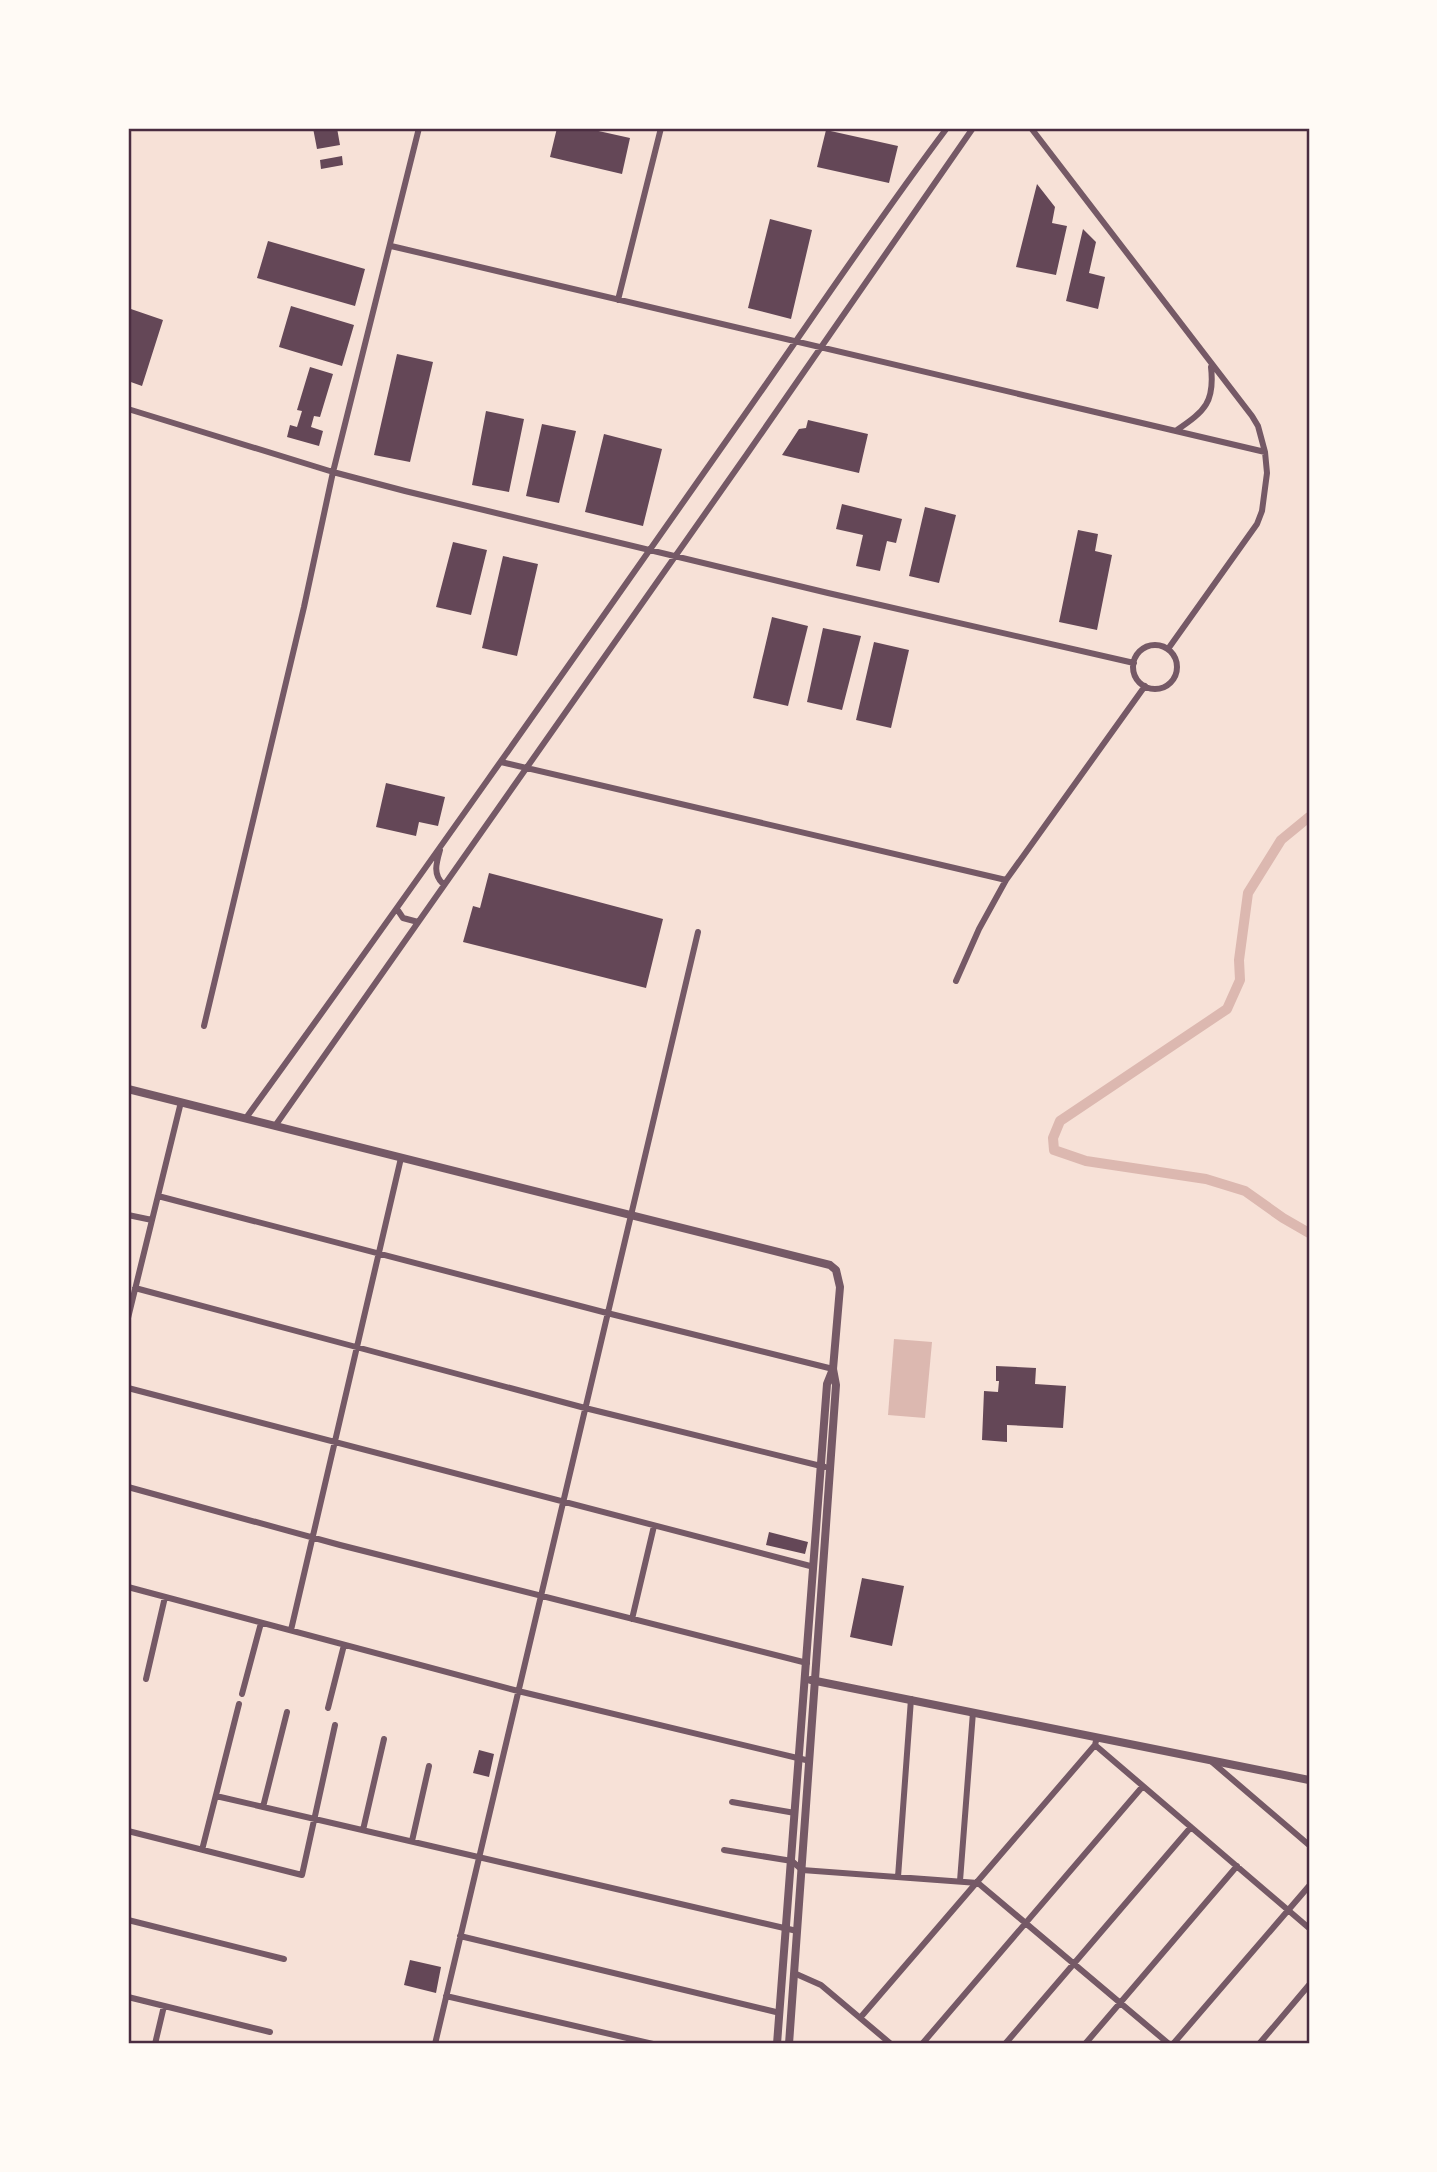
<svg xmlns="http://www.w3.org/2000/svg" width="1437" height="2172" font-family="'Source Sans 3',sans-serif">
  <style>
    .water { fill: #dcb8b0 }
    .lines { fill: none; stroke-linecap: round; stroke-linejoin: round }
    .canal { stroke: #dcb8b0; stroke-width: 10 }
    .building { fill: #644757 }
    .minor { stroke: #755966; stroke-width: 6 }
    .tertiary { stroke: #755966; stroke-width: 8 }
    .neatline { fill: none; stroke: #4a2c40; stroke-width: 2.5 }
  </style>
  <rect width="100%" height="100%" fill="#f7e1d7"/>
  <path class="water" d="M 894,1339 L 932,1342 L 925,1418 L 888,1415 Z"/>
  <g class="lines">
    <path class="canal" d="M 1309,817 L 1281,840 L 1248,893 L 1239,960 L 1240,980 L 1227,1009 L 1060,1121 L 1053,1138 L 1054,1150 L 1086,1161 L 1206,1179 L 1245,1191 L 1283,1218 L 1309,1233"/>
  </g>
  <path class="building" d="M 313,128 L 337,128 L 340,145 L 317,149 Z
    M 557,128 L 585,128 L 630,138 L 622,174 L 550,157 Z
    M 826,130 L 898,146 L 889,183 L 817,167 Z
    M 342,156 L 343,165 L 321,169 L 320,160 Z
    M 1037,184 L 1055,207 L 1052,223 L 1067,226 L 1056,275 L 1016,267 Z
    M 770,219 L 812,230 L 791,319 L 748,308 Z
    M 1083,229 L 1096,242 L 1089,273 L 1105,277 L 1098,309 L 1066,301 Z
    M 268,241 L 365,269 L 355,306 L 257,278 Z
    M 291,306 L 354,325 L 342,366 L 279,347 Z
    M 128,308 L 163,320 L 142,386 L 128,381 Z
    M 397,354 L 433,362 L 410,462 L 374,455 Z
    M 310,367 L 333,374 L 320,417 L 314,416 L 311,427 L 323,431 L 319,446 L 287,437 L 290,425 L 297,427 L 302,411 L 297,410 Z
    M 486,411 L 524,419 L 509,492 L 472,485 Z
    M 808,420 L 868,434 L 859,473 L 782,455 L 799,429 L 806,428 Z
    M 542,424 L 576,431 L 559,503 L 526,496 Z
    M 604,434 L 662,449 L 643,526 L 585,512 Z
    M 842,504 L 902,519 L 896,543 L 887,541 L 880,571 L 856,566 L 863,535 L 836,529 Z
    M 925,507 L 956,515 L 939,583 L 909,576 Z
    M 1078,530 L 1098,534 L 1095,551 L 1112,555 L 1097,630 L 1059,622 Z
    M 453,542 L 487,550 L 471,615 L 436,607 Z
    M 503,556 L 538,564 L 517,656 L 482,648 Z
    M 772,617 L 808,626 L 788,706 L 753,698 Z
    M 823,628 L 861,636 L 842,710 L 807,702 Z
    M 874,642 L 909,650 L 891,728 L 856,720 Z
    M 386,783 L 445,797 L 438,826 L 419,822 L 416,836 L 376,827 Z
    M 489,873 L 663,919 L 646,988 L 463,942 L 473,906 L 480,908 Z
    M 996,1366 L 1036,1368 L 1035,1384 L 1066,1386 L 1063,1428 L 1007,1425 L 1007,1442 L 982,1440 L 984,1391 L 998,1392 L 999,1381 L 996,1381 Z
    M 769,1532 L 808,1542 L 805,1554 L 766,1545 Z
    M 862,1578 L 904,1586 L 892,1646 L 850,1637 Z
    M 479,1750 L 494,1754 L 489,1777 L 473,1773 Z
    M 410,1960 L 441,1967 L 436,1993 L 404,1985 Z"/>
  <g class="lines">
    <path class="minor" d="M 1031,128 L 1252,416 L 1258,426 L 1265,452 L 1267,473 L 1262,511 L 1257,524 L 1168,649
      M 391,246 L 1265,452
      M 618,300 L 661,128
      M 128,409 L 333,472 L 405,491 L 828,593 L 1134,663
      M 1177,430 C 1205,411 1215,402 1211,367
      M1133 667a22 22 0 1 1 44 0a22 22 0 1 1-44 0Z
      M 501,762 L 1006,880
      M 440,850 C 436,864 433,874 443,884
      M 397,909 L 403,918 L 418,922
      M 956,981 L 979,929 L 1006,880 L 1145,686
      M 204,1026 L 304,607 L 333,472 L 419,128
      M 246,1118 C 409,893 569,665 729,437 C 802,334 871,229 947,128
      M 275,1126 L 747,454 L 973,128
      M 158,1196 L 607,1313 L 833,1369
      M 128,1215 L 152,1220
      M 135,1288 L 585,1408 L 825,1467
      M 128,1318 L 181,1102
      M 128,1388 L 814,1567
      M 128,1487 L 340,1545 L 807,1663
      M 128,1587 L 518,1691 L 810,1761
      M 632,1619 L 654,1526
      M 291,1630 L 401,1158
      M 146,1679 L 165,1597
      M 242,1694 L 261,1623
      M 328,1708 L 344,1645
      M 1095,1745 L 1309,1928
      M 1212,1762 L 1309,1845
      M 216,1796 L 797,1931
      M 732,1802 L 795,1813
      M 263,1807 L 287,1712
      M 363,1830 L 384,1739
      M 128,1831 L 302,1875 L 335,1725
      M 412,1841 L 429,1766
      M 202,1850 L 239,1704
      M 724,1850 L 792,1861 L 802,1870 L 978,1883 L 1169,2044
      M 898,1877 L 911,1699
      M 960,1881 L 973,1712
      M 128,1920 L 284,1959
      M 460,1936 L 780,2013
      M 794,1973 L 821,1985 L 891,2044
      M 446,1996 L 653,2044
      M 128,1997 L 270,2032
      M 860,2018 L 1095,1745 L 1097,1737
      M 155,2044 L 164,2006
      M 435,2044 L 698,932
      M 922,2044 L 1143,1786
      M 1005,2044 L 1191,1827
      M 1085,2044 L 1237,1866
      M 1173,2044 L 1309,1886
      M 1259,2044 L 1309,1985"/>
    <path class="tertiary" d="M 128,1089 L 830,1265 L 836,1270 L 840,1287 L 833,1369 L 836,1385 L 789,2044
      M 811,1680 L 1309,1780
      M 777,2044 L 827,1384 L 833,1369"/>
  </g>
  <rect width="1437" height="2172" fill="none" stroke="#fffaf5" stroke-width="259"/>
  <rect x="130" y="130" width="1178" height="1912" class="neatline"/>
</svg>
